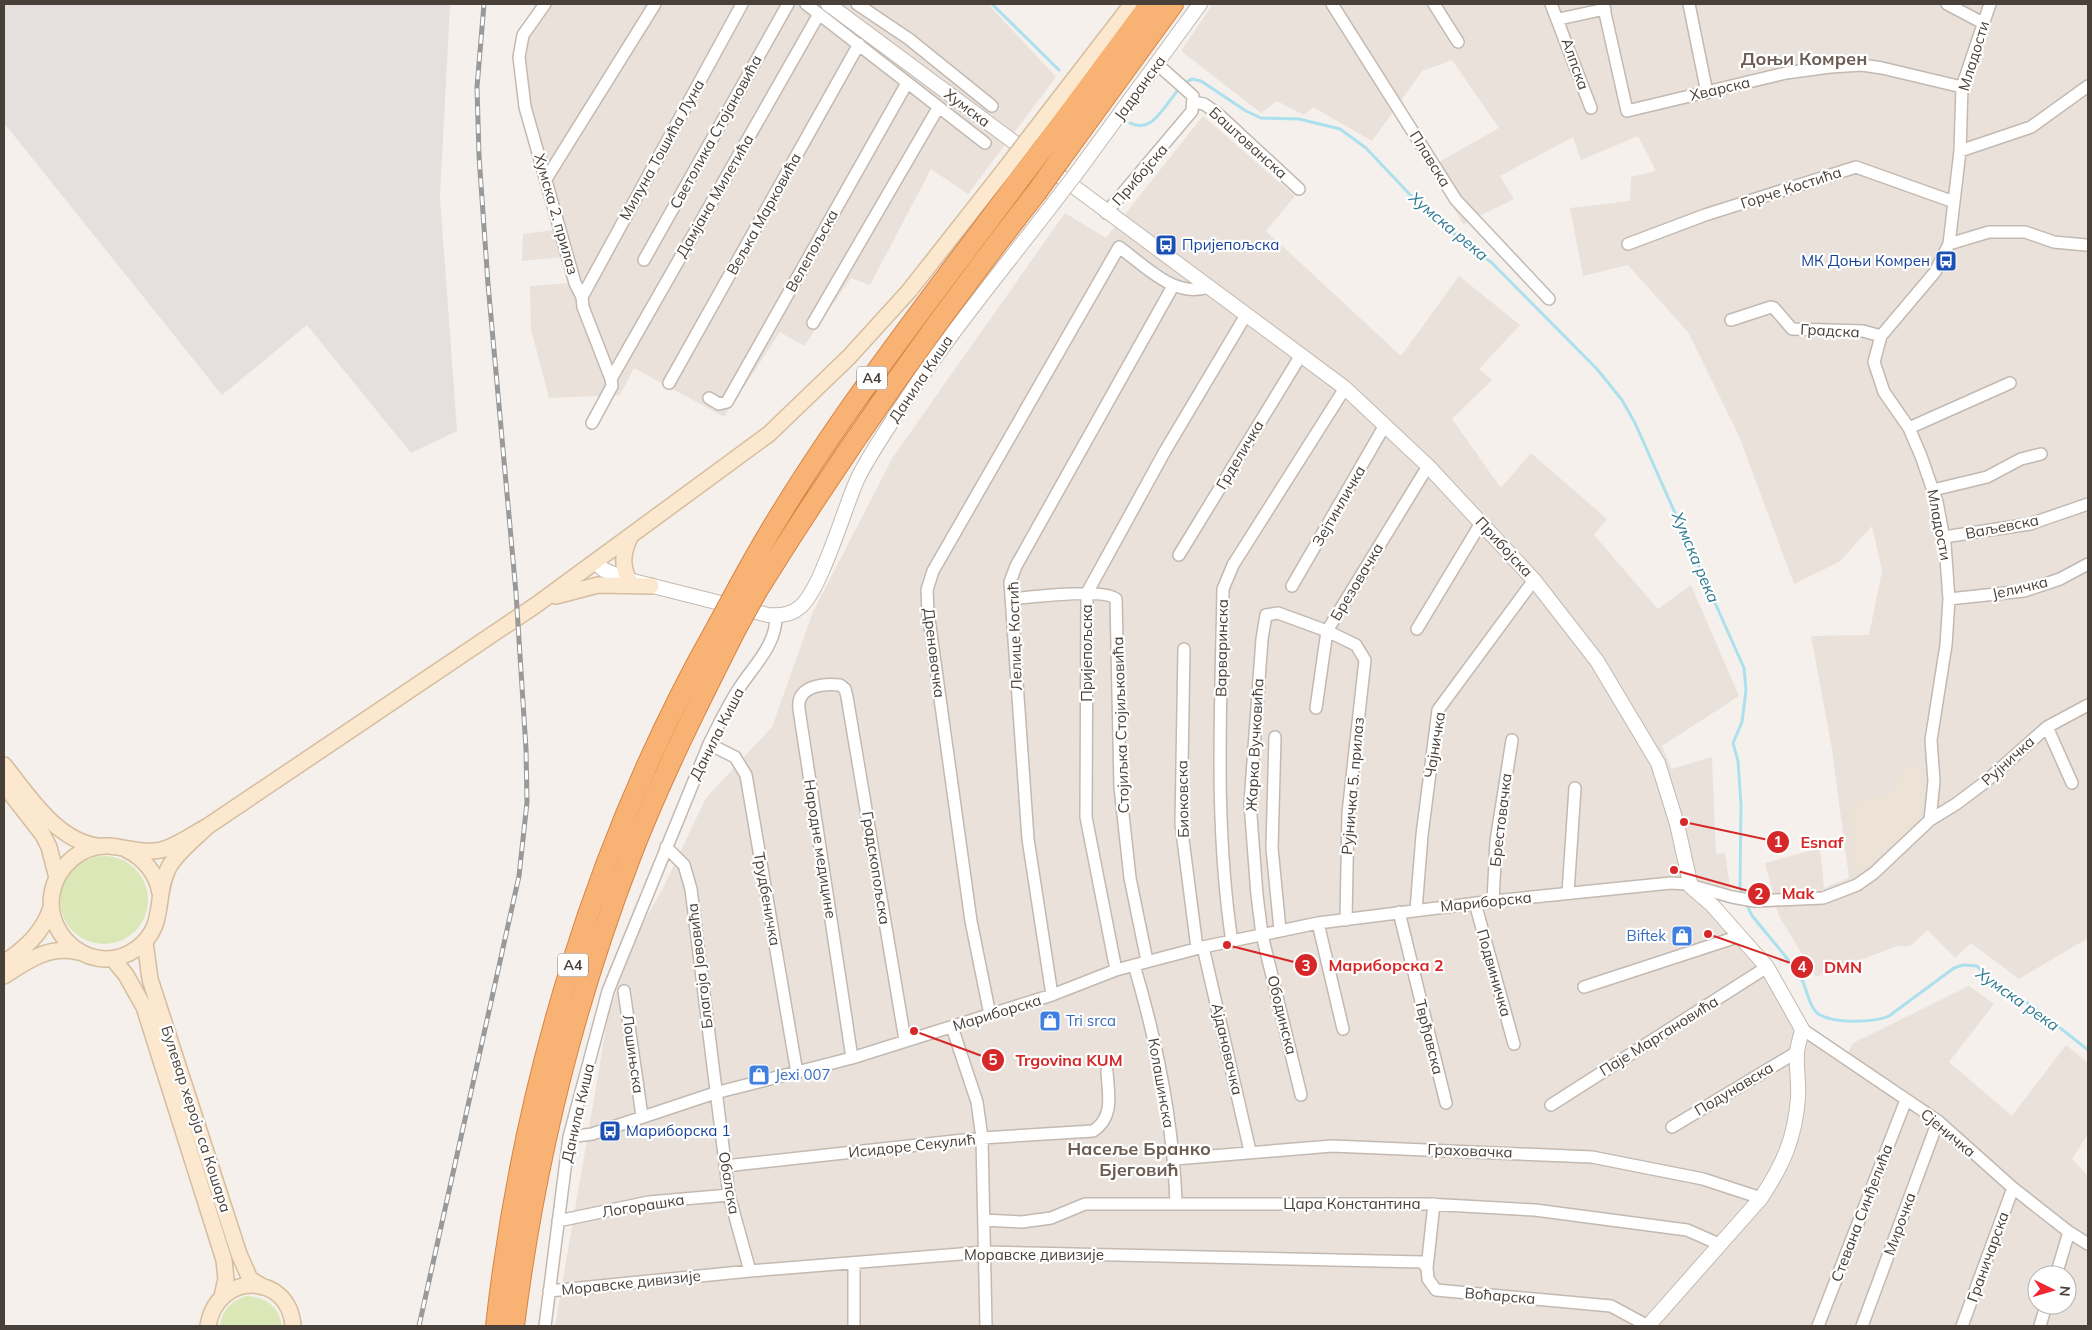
<svg xmlns="http://www.w3.org/2000/svg" width="2092" height="1330" font-family="Mulish,sans-serif">
  <style>
    .residential { fill: #e9e1da; fill-rule: evenodd }
    .industrial { fill: #e5e0dd }
    .education { fill: #ede2d6 }
    .green { fill: #dbe7b7 }
    .lines { fill: none; stroke-linecap: round; stroke-linejoin: round }
    .stream { stroke: #ace0ee; stroke-width: 3 }
    .minor-casing { stroke: #c3b9b1; stroke-width: 14 }
    .tertiary-casing { stroke: #c3b9b1; stroke-width: 16 }
    .secondary-casing { stroke: #d5bd9f; stroke-width: 18 }
    .motorway-casing { stroke: #d78443; stroke-width: 22 }
    .minor { stroke: #fff; stroke-width: 11 }
    .tertiary { stroke: #fff; stroke-width: 14 }
    .secondary { stroke: #fce8ce; stroke-width: 15 }
    .motorway { stroke: #f7b274; stroke-width: 20 }
    .rail-casing { stroke: #999; stroke-width: 5 }
    .rail { stroke: #fff; stroke-width: 3; stroke-dasharray: 9; stroke-linecap: butt }
    .tertiary-bridge-casing { stroke: #c3b9b1; stroke-width: 16; stroke-linecap: butt }
    .secondary-bridge-casing { stroke: #d5bd9f; stroke-width: 18; stroke-linecap: butt }
    .motorway-bridge-casing { stroke: #d78443; stroke-width: 22; stroke-linecap: butt }
    .tertiary-bridge { stroke: #fff; stroke-width: 14 }
    .secondary-bridge { stroke: #fce8ce; stroke-width: 15 }
    .motorway-bridge { stroke: #f7b274; stroke-width: 20 }
    .labels { text-anchor: middle; stroke-width: 4.5; stroke-linejoin: round; paint-order: stroke }
    .shield { fill: #fff; stroke: #807974; stroke-width: 1 }
    .shield-label { font-size: 14px; font-weight: bold; fill: #494039 }
    .street-label { font-size: 15px; fill: #494039; stroke: #fff }
    .transit-label { font-size: 15px; fill: #164399; stroke: #fff; text-anchor: start }
    .shop-label { font-size: 15px; fill: #366cbe; stroke: #fff; text-anchor: start }
    .water-label { font-size: 16px; font-style: italic; fill: #2f7b92; stroke: #fff }
    .quarter-label { font-size: 18px; font-weight: bold; fill: #6c5c51; stroke: #fff }
    .leader { fill: none; stroke: #d62828; stroke-width: 2 }
    .callout-dot { fill: #d62828; stroke: #fff; stroke-width: 2 }
    .mark-label { font-size: 15px; text-anchor: middle; font-weight: bold; fill: #fff }
    .callout-label { font-size: 16px; text-anchor: middle; font-weight: bold; fill: #d62828; stroke: #fff; stroke-width: 4.5; stroke-linejoin: round; paint-order: stroke }
  </style>
  <rect width="100%" height="100%" fill="#f5f0ec"/>
  <path class="residential" d="M 539,4 L 988,4 L 1056,77 L 968,194 L 931,169 L 870,285 L 851,278 L 804,346 L 780,332 L 724,417 L 634,368 L 620,395 L 549,398 L 531,329 L 530,286 L 570,283 L 562,257 L 522,261 L 523,234 L 554,230 L 514,58 L 517,36 Z
    M 1213,4 L 2088,4 L 2088,938 L 2019,979 L 1971,943 L 1955,958 L 1928,930 L 1910,946 L 1897,946 L 1816,977 L 1779,916 L 1765,863 L 1820,848 L 1824,888 L 1849,878 L 1832,749 L 1811,636 L 1869,635 L 1882,571 L 1872,526 L 1839,562 L 1794,584 L 1739,436 L 1688,332 L 1628,265 L 1583,276 L 1570,208 L 1630,201 L 1631,177 L 1656,171 L 1638,136 L 1581,160 L 1573,137 L 1500,176 L 1514,199 L 1463,224 L 1430,167 L 1499,128 L 1452,60 L 1422,71 L 1372,141 L 1313,107 L 1304,115 L 1277,101 L 1261,113 L 1181,51 Z
    M 1203,116 L 1295,196 L 1266,231 L 1401,356 L 1459,276 L 1520,325 L 1479,369 L 1492,380 L 1452,419 L 1501,488 L 1531,453 L 1607,519 L 1594,535 L 1658,609 L 1691,585 L 1739,696 L 1662,746 L 1672,769 L 1712,757 L 1716,854 L 1725,853 L 1730,887 L 1711,915 L 1745,946 L 1802,1031 L 1846,1057 L 1853,1043 L 1969,986 L 1994,1004 L 1949,1062 L 2012,1116 L 2066,1045 L 2088,1063 L 2088,1134 L 2072,1159 L 2088,1176 L 2088,1326 L 555,1326 L 609,1011 L 639,930 L 662,890 L 706,798 L 772,727 L 813,612 L 893,457 L 1065,213 L 1106,238 ZM 2037,1275 L 2067,1275 L 2067,1305 L 2037,1305 Z"/>
  <path class="industrial" d="M 4,4 L 450,4 L 440,197 L 457,431 L 411,453 L 307,325 L 222,395 L 4,123 Z"/>
  <path class="education" d="M 1906,768 L 1921,769 L 1922,814 L 1905,835 L 1858,873 L 1849,806 L 1894,792 Z"/>
  <path class="green" d="M60 900a44 44 0 1 1 88 0a44 44 0 1 1-88 0Z
    M 246,1296 C 266,1297 279,1306 282,1326 L 220,1326 C 222,1310 231,1301 246,1296 Z"/>
  <g class="lines">
    <path class="stream" d="M 992,4 L 1059,70
      M 1130,123 C 1159,137 1169,88 1192,79 L 1201,81 L 1246,111 L 1261,118 L 1299,119 L 1340,129 L 1366,148 L 1417,202 L 1459,238 L 1492,263 L 1597,369 L 1622,400 L 1635,423 L 1744,668 L 1746,690 L 1742,722 L 1733,743 L 1738,761 L 1741,805 L 1740,888 L 1743,895
      M 1746,903 L 1751,914 C 1764,932 1794,963 1803,982 C 1807,991 1809,1006 1817,1013 C 1832,1024 1873,1023 1889,1016 L 1954,968 L 1963,965 L 1977,966 L 1985,975 L 2035,1008 L 2088,1050"/>
    <g class="minor-casing">
      <path id="minor" d="M 545,4 L 523,35 L 519,57 L 525,107 L 575,283 L 582,297 L 583,307 L 611,379 L 612,386 L 592,423
        M 806,4 L 985,143
        M 857,4 L 909,39 L 992,106
        M 1332,4 L 1456,200 L 1549,299
        M 1434,4 L 1458,42
        M 1551,4 L 1591,108
        M 1603,4 L 1627,111 L 1786,73 L 1830,67 L 1862,65 L 1882,68 L 1962,87
        M 1689,4 L 1707,93
        M 1947,4 L 1983,23
        M 1559,19 L 1605,9
        M 1194,102 L 1204,104 L 1217,113 L 1299,189
        M 1960,151 L 2031,127 L 2088,86
        M 546,179 L 655,4
        M 1106,213 L 1192,111 L 1193,96 L 1157,64
        M 1628,244 L 1705,215 L 1856,167 L 1954,202
        M 1949,244 L 1989,232 L 2025,232 L 2054,242 L 2086,245
        M 644,260 L 788,4
        M 582,297 L 742,4
        M 1731,320 L 1771,307 L 1774,308 L 1792,329 L 1863,331 L 1881,336
        M 813,323 L 938,108
        M 611,379 L 819,14
        M 669,383 L 859,44
        M 709,398 L 719,404 L 727,402 L 907,83
        M 1909,428 L 2010,383
        M 1933,490 L 1987,477 L 2021,459 L 2041,454
        M 1944,537 L 2030,524 L 2088,504
        M 1179,555 L 1301,355
        M 1292,586 L 1385,425
        M 1011,599 C 1030,597 1105,588 1116,599 L 1120,787 L 1130,878 L 1147,961
        M 1949,599 L 2024,591 L 2060,579 L 2088,564
        M 1417,629 L 1481,523
        M 1184,649 L 1181,824 L 1197,948
        M 1316,708 L 1327,631 L 1428,466
        M 2047,727 L 2072,783
        M 1275,737 L 1272,848 L 1280,930
        M 709,744 L 735,757 L 746,775 L 797,1073
        M 1930,820 L 1956,804 L 1984,783 L 2047,727 L 2088,705
        M 666,847 L 684,865 L 691,889 L 729,1195 L 750,1271
        M 1568,893 L 1575,788
        M 1493,901 L 1496,841 L 1512,740
        M 1475,903 L 1514,1044
        M 1416,910 L 1422,835 L 1438,710 L 1534,580
        M 1399,912 L 1446,1103
        M 1318,923 L 1343,1029
        M 1232,942 C 1214,822 1221,709 1223,589 L 1233,565 L 1345,388
        M 1203,947 L 1250,1151
        M 1134,965 C 1157,1042 1173,1122 1176,1202
        M 1116,970 L 1086,817 L 1087,593 L 1165,451 L 1246,315
        M 1584,987 L 1740,936
        M 624,991 L 642,1116
        M 1052,995 L 1028,839 L 1010,582 L 1016,566 L 1173,286
        M 990,1015 L 971,921 L 928,612 L 927,590 L 933,571 L 1119,247 C 1144,265 1175,299 1208,287
        M 952,1027 L 977,1102 L 982,1138 L 986,1326
        M 1802,1029 L 1938,1121 L 2013,1188 L 2069,1232 L 2088,1244
        M 852,1058 L 799,709 C 796,686 823,683 840,685 L 845,689 L 847,697 L 905,1040
        M 1301,1095 L 1262,935 L 1257,895 L 1250,803 L 1262,639 L 1266,615 L 1278,613 L 1327,631 L 1356,645 L 1365,660 L 1348,813 L 1346,920
        M 1551,1105 L 1767,967
        M 1672,1127 L 1797,1052
        M 569,1137 L 592,1134 L 715,1093 L 852,1058 L 1052,995 L 1116,970 L 1203,947 L 1318,923 L 1493,901 L 1671,883 L 1686,884 L 1732,897 L 1754,901 L 1823,898 L 1857,885 L 1874,873 L 1930,820 L 1934,781 L 1931,740 L 1946,645 L 1949,599 L 1945,544 L 1937,502 L 1921,456 L 1909,428 L 1884,392 L 1874,362 L 1881,336 L 1935,272 L 1949,244 L 1960,151 L 1962,87 L 1990,4
        M 1175,1159 L 1332,1146 L 1592,1157 L 1703,1179 L 1761,1198
        M 725,1166 L 982,1138 L 1093,1131 C 1115,1117 1108,1093 1107,1071
        M 1434,1204 L 1427,1268 L 1428,1279 L 1436,1290 L 1611,1306 L 1648,1326
        M 984,1220 L 1022,1222 L 1051,1218 L 1085,1204 L 1427,1204 L 1535,1210 L 1687,1230 L 1719,1244
        M 558,1221 L 649,1202 L 729,1195
        M 854,1263 L 854,1326
        M 2056,1275 L 2069,1232
        M 549,1291 L 750,1271 L 985,1252 L 1422,1262 L 1427,1268
        M 545,1326 L 569,1137 L 608,991 L 709,744 C 718,726 727,707 738,690 C 753,666 777,645 776,615
        M 1818,1326 L 1906,1100
        M 1862,1326 L 1938,1121
        M 1962,1326 L 2013,1188
        M 2040,1326 L 2046,1305"/>
    </g>
    <g class="tertiary-casing">
      <path id="tertiary" d="M 828,4 L 1345,388 L 1428,466 L 1534,580 L 1597,661 L 1658,763 L 1677,824 L 1691,887 L 1712,905 L 1767,967 L 1802,1029 C 1801,1036 1798,1044 1797,1052 C 1796,1067 1799,1083 1798,1098 C 1795,1138 1783,1165 1761,1198 L 1648,1326
        M 1078,171 L 1200,4
        M 595,562 L 604,570 L 629,580 L 768,615 C 779,616 791,615 800,607 C 821,590 844,509 857,480 C 868,457 883,436 896,415 C 943,341 999,274 1052,205"/>
    </g>
    <g class="secondary-casing">
      <path id="secondary" d="M 1031,135 L 1132,4
        M 629,580 C 621,565 623,552 630,537
        M 556,596 L 598,585 L 651,586
        M 4,765 C 29,796 56,840 97,846
        M 4,785 L 43,835 L 49,847 L 57,878
        M 208,826 C 193,834 177,846 161,850 C 142,854 126,847 108,846 C 80,845 57,867 52,893 C 44,939 96,978 136,949 C 168,926 153,897 169,867 C 178,851 195,839 208,826 L 536,605 L 769,434 L 849,357 L 909,291 L 1005,169
        M 127,850 C 144,858 157,874 160,893
        M 145,942 L 150,979 L 239,1254 L 250,1279 L 263,1287
        M 113,959 L 126,975 L 144,1007 L 224,1260 L 226,1279 L 222,1296
        M 4,963 C 25,948 42,934 51,908
        M 4,976 C 27,961 49,945 78,952
        M 208,1326 C 217,1271 289,1272 293,1326"/>
    </g>
    <g class="motorway-casing">
      <path id="motorway" d="M 1045,146 L 1150,4
        M 1061,158 L 1173,4
        M 739,586 C 817,441 921,312 1019,180
        M 757,591 C 843,452 935,322 1036,193
        M 496,1326 C 523,1083 597,838 718,625
        M 514,1326 C 534,1166 572,1009 630,858 C 660,780 698,704 736,629"/>
    </g>
    <use href="#minor" class="minor"/>
    <use href="#tertiary" class="tertiary"/>
    <use href="#secondary" class="secondary"/>
    <use href="#motorway" class="motorway"/>
    <g class="rail-casing">
      <path id="rail" d="M 419,1326 L 519,876 L 527,802 L 526,749 L 516,593 L 488,284 L 479,156 L 477,87 L 484,4"/>
    </g>
    <use href="#rail" class="rail"/>
    <g class="tertiary-bridge-casing">
      <path id="tertiary-bridge" d="M 1052,205 L 1078,171"/>
    </g>
    <g class="secondary-bridge-casing">
      <path id="secondary-bridge" d="M 1005,169 L 1031,135"/>
    </g>
    <g class="motorway-bridge-casing">
      <path id="motorway-bridge" d="M 1019,180 L 1045,146
        M 1036,193 L 1061,158
        M 718,625 L 739,586
        M 736,629 L 757,591"/>
    </g>
    <use href="#tertiary-bridge" class="tertiary-bridge"/>
    <use href="#secondary-bridge" class="secondary-bridge"/>
    <use href="#motorway-bridge" class="motorway-bridge"/>
  </g>
  <defs>
    <g id="bus-square" transform="scale(1.125)"><rect x="-9" y="-9" width="18" height="18" rx="4" fill="#1a4fb4" stroke="#fff"/><path d="M-5-6H5V4H4V6H2V4H-2V6H-4V4H-5ZM-3.5-4V0h7V-4ZM-3.5 1.2v1.5H-2V1.2ZM2 1.2v1.5H3.5V1.2Z" fill="#fff"/></g>
    <g id="shop-square" transform="scale(1.125)"><rect x="-9" y="-9" width="18" height="18" rx="4" fill="#3f7fe0" stroke="#fff"/><path d="M-5-2.5h2.3a2.7 3.5 0 0 1 5.4 0H5L5.5 6h-11ZM-1.5-2.5h3a1.5 2.3 0 0 0-3 0Z" fill="#fff"/></g>
  </defs>
  <g fill-rule="evenodd">
    <use href="#bus-square" x="1166" y="245"/>
    <use href="#bus-square" x="1946" y="261"/>
    <use href="#shop-square" x="1682" y="936"/>
    <use href="#shop-square" x="1050" y="1021"/>
    <use href="#shop-square" x="759" y="1075"/>
    <use href="#bus-square" x="610" y="1131"/>
  </g>
  <g class="labels">
    <g class="shield">
      <rect x="857" y="366.5" width="30" height="23" rx="4"/>
      <rect x="558" y="953.5" width="30" height="23" rx="4"/>
    </g>
    <g class="shield-label">
      <text x="872" y="383">A4</text>
      <text x="573" y="970">A4</text>
    </g>
    <g class="street-label">
      <text transform="translate(1974 56) rotate(-73)" y="5">Младости</text>
      <text transform="translate(1575 64) rotate(70)" y="5">Алпска</text>
      <text transform="translate(1140 88) rotate(-54)" y="5">Јадранска</text>
      <text transform="translate(1720 89) rotate(-13)" y="5">Хварска</text>
      <text transform="translate(967 108) rotate(37)" y="5">Хумска</text>
      <text transform="translate(716 132) rotate(-61)" y="5">Светолика Стојановића</text>
      <text transform="translate(1248 143) rotate(42)" y="5">Баштованска</text>
      <text transform="translate(662 150) rotate(-61)" y="5">Милуна Тошића Луна</text>
      <text transform="translate(1430 159) rotate(58)" y="5">Плавска</text>
      <text transform="translate(1140 175) rotate(-49)" y="5">Прибојска</text>
      <text transform="translate(1791 188) rotate(-18)" y="5">Горче Костића</text>
      <text transform="translate(715 196) rotate(-60)" y="5">Дамјана Милетића</text>
      <text transform="translate(556 214) rotate(74)" y="5">Хумска 2. прилаз</text>
      <text transform="translate(764 214) rotate(-61)" y="5">Вељка Марковића</text>
      <text transform="translate(812 251) rotate(-61)" y="5">Велепољска</text>
      <text transform="translate(1830 331) rotate(3)" y="5">Градска</text>
      <text transform="translate(921 379) rotate(-56)" y="5">Данила Киша</text>
      <text transform="translate(1240 455) rotate(-59)" y="5">Грделичка</text>
      <text transform="translate(1339 506) rotate(-60)" y="5">Зејтинличка</text>
      <text transform="translate(1939 525) rotate(79)" y="5">Младости</text>
      <text transform="translate(2002 527) rotate(-11)" y="5">Ваљевска</text>
      <text transform="translate(1504 547) rotate(47)" y="5">Прибојска</text>
      <text transform="translate(1357 582) rotate(-59)" y="5">Брезовачка</text>
      <text transform="translate(2020 588) rotate(-13)" y="5">Јеличка</text>
      <text transform="translate(1015 636) rotate(-92)" y="5">Лелице Костић</text>
      <text transform="translate(1222 648) rotate(-89)" y="5">Варваринска</text>
      <text transform="translate(934 653) rotate(83)" y="5">Дреновачка</text>
      <text transform="translate(1087 653) rotate(-90)" y="5">Пријепољска</text>
      <text transform="translate(1121 725) rotate(-92)" y="5">Стојиљка Стојиљковића</text>
      <text transform="translate(717 734) rotate(-63)" y="5">Данила Киша</text>
      <text transform="translate(1255 745) rotate(-87)" y="5">Жарка Вучковића</text>
      <text transform="translate(1435 745) rotate(-81)" y="5">Чајничка</text>
      <text transform="translate(2008 761) rotate(-42)" y="5">Рујничка</text>
      <text transform="translate(1353 786) rotate(-85)" y="5">Рујничка 5. прилаз</text>
      <text transform="translate(1183 799) rotate(-91)" y="5">Биоковска</text>
      <text transform="translate(1501 820) rotate(-83)" y="5">Брестовачка</text>
      <text transform="translate(820 849) rotate(81)" y="5">Народне медицине</text>
      <text transform="translate(876 868) rotate(81)" y="5">Градскопољска</text>
      <text transform="translate(767 899) rotate(80)" y="5">Трудбеничка</text>
      <text transform="translate(1486 902) rotate(-6)" y="5">Мариборска</text>
      <text transform="translate(700 966) rotate(-97)" y="5">Благоја Јововића</text>
      <text transform="translate(1494 973) rotate(74)" y="5">Подвиничка</text>
      <text transform="translate(997 1013) rotate(-17)" y="5">Мариборска</text>
      <text transform="translate(1282 1015) rotate(76)" y="5">Ободинска</text>
      <text transform="translate(1659 1036) rotate(-32)" y="5">Паје Маргановића</text>
      <text transform="translate(1429 1037) rotate(76)" y="5">Тврђавска</text>
      <text transform="translate(1227 1049) rotate(77)" y="5">Ајдановачка</text>
      <text transform="translate(633 1054) rotate(82)" y="5">Лошињска</text>
      <text transform="translate(1161 1083) rotate(80)" y="5">Колашинска</text>
      <text transform="translate(1734 1089) rotate(-31)" y="5">Подунавска</text>
      <text transform="translate(578 1113) rotate(-77)" y="5">Данила Киша</text>
      <text transform="translate(196 1119) rotate(72)" y="5">Булевар хероја са Кошара</text>
      <text transform="translate(1948 1133) rotate(40)" y="5">Сјеничка</text>
      <text transform="translate(912 1146) rotate(-6)" y="5">Исидоре Секулић</text>
      <text transform="translate(1470 1151) rotate(2)" y="5">Граховачка</text>
      <text transform="translate(729 1183) rotate(80)" y="5">Обалска</text>
      <text x="1352" y="1209">Цара Константина</text>
      <text transform="translate(643 1206) rotate(-9)" y="5">Логорашка</text>
      <text transform="translate(1862 1213) rotate(-69)" y="5">Стевана Синђелића</text>
      <text transform="translate(1900 1224) rotate(-70)" y="5">Мирочка</text>
      <text x="1034" y="1260">Моравске дивизије</text>
      <text transform="translate(1988 1257) rotate(-70)" y="5">Граничарска</text>
      <text transform="translate(631 1283) rotate(-6)" y="5">Моравске дивизије</text>
      <text transform="translate(1500 1296) rotate(5)" y="5">Воћарска</text>
    </g>
    <g class="transit-label">
      <text x="1182" y="250">Пријепољска</text>
      <text x="1930" y="266" text-anchor="end">МК Доњи Комрен</text>
      <text x="626" y="1136">Мариборска 1</text>
    </g>
    <g class="shop-label">
      <text x="1666" y="941" text-anchor="end">Biftek</text>
      <text x="1066" y="1026">Tri srca</text>
      <text x="775" y="1080">Jexi 007</text>
    </g>
    <g class="water-label">
      <text transform="translate(1449 226) rotate(40)" y="6">Хумска река</text>
      <text transform="translate(1696 557) rotate(67)" y="6">Хумска река</text>
      <text transform="translate(2018 999) rotate(35)" y="6">Хумска река</text>
    </g>
    <g class="quarter-label">
      <text x="1804" y="65">Доњи Комрен</text>
      <text x="1139" y="1155">Насеље Бранко<tspan x="1139" dy="21">Бјеговић</tspan></text>
    </g>
  </g>
  <path class="leader" d="M1684 822L1778 842M1674 870L1759 894M1227 945L1306 965M1708 934L1802 967M914 1031L993 1060"/>
  <g class="callout-dot">
    <circle cx="1684" cy="822" r="5"/>
    <circle cx="1674" cy="870" r="5"/>
    <circle cx="1227" cy="945" r="5"/>
    <circle cx="1708" cy="934" r="5"/>
    <circle cx="914" cy="1031" r="5"/>
    <circle cx="1778" cy="842" r="12"/>
    <circle cx="1759" cy="894" r="12"/>
    <circle cx="1306" cy="965" r="12"/>
    <circle cx="1802" cy="967" r="12"/>
    <circle cx="993" cy="1060" r="12"/>
  </g>
  <g class="mark-label">
    <text x="1778" y="847">1</text>
    <text x="1759" y="899">2</text>
    <text x="1306" y="971">3</text>
    <text x="1802" y="972">4</text>
    <text x="993" y="1065">5</text>
  </g>
  <g class="callout-label">
    <text x="1822" y="848">Esnaf</text>
    <text x="1798" y="899">Mak</text>
    <text x="1386" y="971">Мариборска 2</text>
    <text x="1843" y="973">DMN</text>
    <text x="1069" y="1066">Trgovina KUM</text>
  </g>
  <rect width="2092" height="1330" fill="none" stroke="#494039" stroke-width="10"/>
  <g transform="translate(2052 1290) rotate(95)"><circle r="24" fill="#ffffff" stroke="#b6b3b0"/>
  <path d="M0-4L9 19L0 12L-9 19Z" fill="#f02731"/>
  <text y="-8" font-size="14" font-weight="bold" text-anchor="middle" fill="#494039">N</text>
  </g>
</svg>
